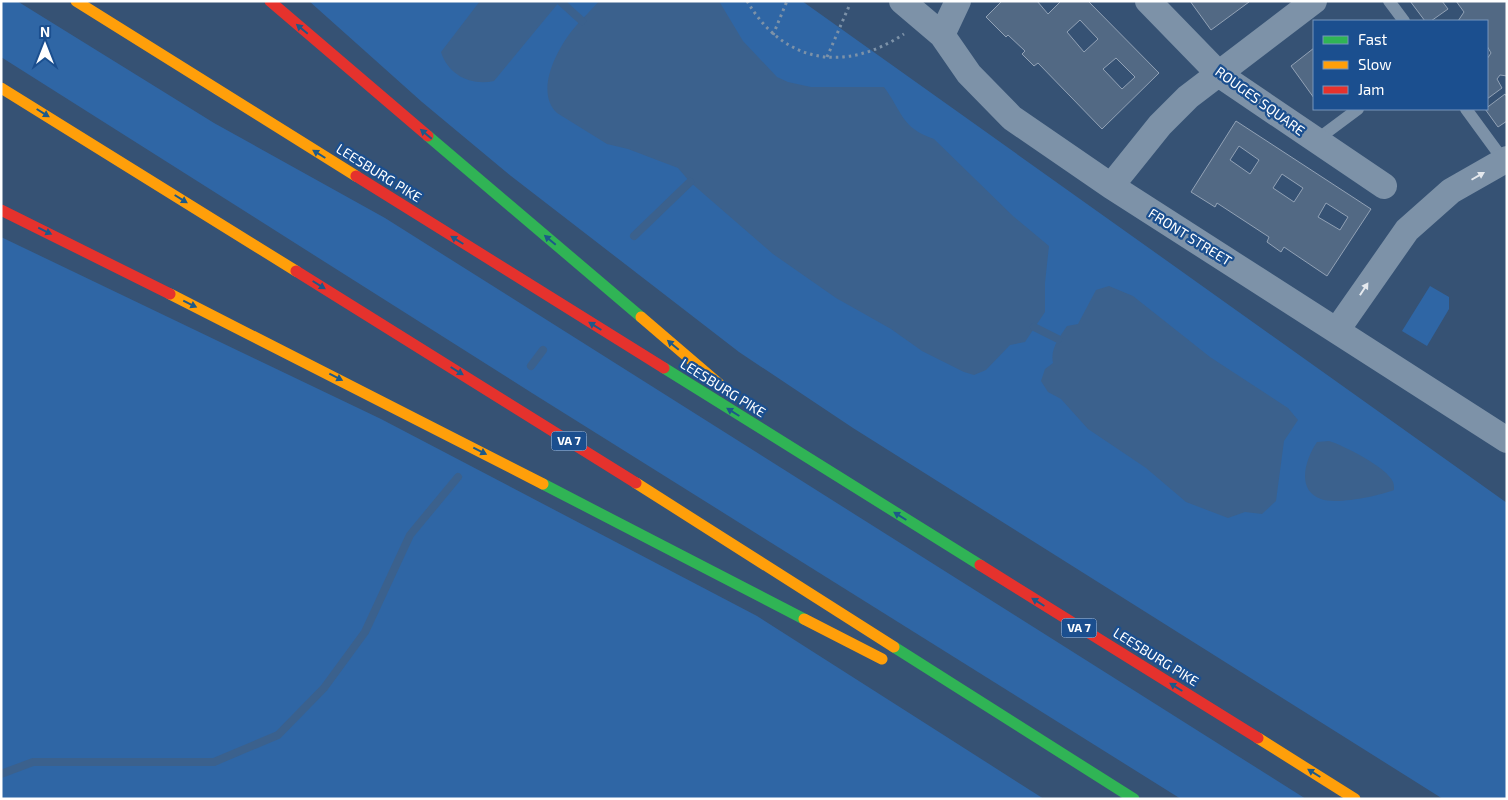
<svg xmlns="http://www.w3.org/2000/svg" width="1508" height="800" font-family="'Exo 2',sans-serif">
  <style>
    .green { fill: #2f66a5 }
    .water { fill: #3b618d }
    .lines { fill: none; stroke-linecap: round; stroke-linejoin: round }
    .stream { stroke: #3b618d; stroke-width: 8 }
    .building { fill: #526984; stroke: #92a2b6; fill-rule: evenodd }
    .path { stroke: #7d92a8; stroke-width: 3; stroke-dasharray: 2.5 4; stroke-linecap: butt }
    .lane { stroke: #7d92a8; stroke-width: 12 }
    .street { stroke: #7d92a8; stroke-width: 26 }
    .fast { stroke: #30b455; stroke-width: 11 }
    .slow { stroke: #ff9f0a; stroke-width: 11 }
    .jam { stroke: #e5322d; stroke-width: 11 }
    .oneway { fill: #1d5989 }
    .oneway2 { fill: #e5e9ee }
    .labels { text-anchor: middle; stroke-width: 4.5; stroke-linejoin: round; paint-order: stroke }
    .shield { fill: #1b4f8f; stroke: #bbcadd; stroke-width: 1 }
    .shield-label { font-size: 12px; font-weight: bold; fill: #fff }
    .street-label { font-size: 14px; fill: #fff; stroke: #1b4f8f }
  </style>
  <rect width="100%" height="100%" fill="#365274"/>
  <path class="green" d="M 1,1 L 17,1 L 214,123 L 385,218 L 1306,799 L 1181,799 L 532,393 L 1,57 Z
    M 309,1 L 802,1 L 1507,503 L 1507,799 L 1443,799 L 853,428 L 739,352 L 511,176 L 422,102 Z
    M 1,237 L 381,419 L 757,616 L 1044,799 L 1,799 Z
    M 1430,286 L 1449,297 L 1449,309 L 1427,346 L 1402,331 Z"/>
  <path class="water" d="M 480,1 L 560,1 L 494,81 C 471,86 448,75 441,52 Z
    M 599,1 L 719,1 L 743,41 L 777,77 L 788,82 L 811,87 L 884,87 C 902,111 901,128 934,139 L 1013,216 L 1049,246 L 1045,283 L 1045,312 L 1025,342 L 1010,345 L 986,370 L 974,375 L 964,372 L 922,351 L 891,329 L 836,298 L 773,254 L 690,182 L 678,168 L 628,149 L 607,144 L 557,113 C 536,93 554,56 568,36 C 576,24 589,13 599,1 Z
    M 1109,286 L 1133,296 L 1210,357 L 1288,408 L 1298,420 L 1284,441 L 1276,501 L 1262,514 L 1245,512 L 1228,518 L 1186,502 L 1146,468 L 1088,429 L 1061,399 L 1048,392 L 1041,381 L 1045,369 L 1053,363 C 1050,349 1059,338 1067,326 L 1078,324 L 1096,290 Z
    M 1329,441 C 1343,445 1388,468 1393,482 C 1394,484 1394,487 1394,490 C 1378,496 1337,505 1321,499 C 1295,490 1306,458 1317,442 Z"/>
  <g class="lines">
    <path class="stream" d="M 560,1 L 582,21
      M 634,236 L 690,182
      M 1034,327 L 1058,339
      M 531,366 L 543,350
      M 1,774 L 33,762 L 214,762 L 278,735 L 324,688 L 365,632 L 410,535 L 458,477"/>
  </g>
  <path class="building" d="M 1002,1 L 1037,1 L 1048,14 L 1061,1 L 1088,1 L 1159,73 L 1102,129 L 1038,63 L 1034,66 L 1022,54 L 1025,51 L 1008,35 L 1006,37 L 986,17 ZM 1080,20 L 1098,39 L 1084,52 L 1067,32 ZM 1116,58 L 1135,77 L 1122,89 L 1103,69 Z
    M 1190,1 L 1248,1 L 1249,2 L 1211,30 Z
    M 1410,1 L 1442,1 L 1448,9 L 1431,21 L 1425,21 Z
    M 1456,1 L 1507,1 L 1507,76 L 1500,75 L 1497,79 L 1502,88 L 1487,99 L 1487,59 L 1491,53 L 1487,46 L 1487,21 L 1458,21 L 1464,12 Z
    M 1314,48 L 1314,98 L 1291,66 Z
    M 1505,94 L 1507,97 L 1507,121 L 1498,127 L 1485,109 Z
    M 1236,121 L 1371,209 L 1327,276 L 1284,247 L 1281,252 L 1267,242 L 1269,237 L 1217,203 L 1215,207 L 1191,192 ZM 1239,146 L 1259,160 L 1250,174 L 1230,160 ZM 1282,174 L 1303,188 L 1294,202 L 1273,188 ZM 1326,203 L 1348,217 L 1340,230 L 1318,217 Z"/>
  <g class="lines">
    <path class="path" d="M 747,1 C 784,64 845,73 904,34
      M 773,35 L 787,1
      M 827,57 L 850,4"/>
    <path class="lane" d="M 1389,1 L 1404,21
      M 1466,109 L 1504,161
      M 1315,141 L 1358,109"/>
    <path class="street" d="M 902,1 L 942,35 L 969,74 L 1012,118 L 1111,186 L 1507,440
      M 1148,1 L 1220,75 L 1384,186
      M 942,35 L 958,1
      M 1111,186 L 1160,125 L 1188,97 L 1314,1
      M 1337,330 L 1407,230 L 1451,191 L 1507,159"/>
    <path class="fast" d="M 428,136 L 641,317
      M 664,368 L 980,565
      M 543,484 L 804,619
      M 894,647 L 1134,799"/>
    <path class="slow" d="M 76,1 L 356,176
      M 1,88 L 296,271
      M 170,294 L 543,484
      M 641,317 L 732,395
      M 636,483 L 894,647
      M 804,619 L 882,659
      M 1258,738 L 1355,799"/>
    <path class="jam" d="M 270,1 L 428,136
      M 356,176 L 664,368
      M 1,210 L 170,294
      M 296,271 L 636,483
      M 980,565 L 1258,738"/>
  </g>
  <defs><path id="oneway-solid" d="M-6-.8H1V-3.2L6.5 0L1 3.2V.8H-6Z" transform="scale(1.25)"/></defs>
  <g class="oneway">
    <use href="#oneway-solid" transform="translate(302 29) rotate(-140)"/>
    <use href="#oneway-solid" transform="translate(43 113) rotate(32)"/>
    <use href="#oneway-solid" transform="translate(426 134) rotate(-140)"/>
    <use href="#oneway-solid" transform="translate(319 154) rotate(-148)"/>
    <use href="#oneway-solid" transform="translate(181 199) rotate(32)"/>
    <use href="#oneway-solid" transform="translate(45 231) rotate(26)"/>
    <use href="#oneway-solid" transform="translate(457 240) rotate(-148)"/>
    <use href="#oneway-solid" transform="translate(550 240) rotate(-140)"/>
    <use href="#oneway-solid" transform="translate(319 285) rotate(32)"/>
    <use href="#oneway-solid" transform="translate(190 304) rotate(26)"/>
    <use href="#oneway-solid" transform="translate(595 326) rotate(-148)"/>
    <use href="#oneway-solid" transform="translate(673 345) rotate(-140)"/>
    <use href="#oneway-solid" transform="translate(457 371) rotate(32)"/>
    <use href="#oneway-solid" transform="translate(336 377) rotate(27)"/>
    <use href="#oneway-solid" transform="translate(733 412) rotate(-148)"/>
    <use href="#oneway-solid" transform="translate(480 451) rotate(27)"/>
    <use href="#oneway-solid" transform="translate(900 516) rotate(-148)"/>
    <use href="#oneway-solid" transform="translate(1038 602) rotate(-148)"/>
    <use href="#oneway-solid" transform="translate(1176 687) rotate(-148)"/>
    <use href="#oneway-solid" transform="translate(1314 773) rotate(-148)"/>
  </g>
  <g class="oneway2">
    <use href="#oneway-solid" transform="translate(1478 176) rotate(-30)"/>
    <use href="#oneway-solid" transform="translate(1364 289) rotate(-57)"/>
  </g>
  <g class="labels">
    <g class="shield">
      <rect x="551.5" y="431.5" width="35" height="19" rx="4"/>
      <rect x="1061.5" y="618.5" width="35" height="19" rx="4"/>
    </g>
    <g class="shield-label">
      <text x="569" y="445">VA 7</text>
      <text x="1079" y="632">VA 7</text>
    </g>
    <g class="street-label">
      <text transform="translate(1260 101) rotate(36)" y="5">ROUGES SQUARE</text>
      <text transform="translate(379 173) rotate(32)" y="5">LEESBURG PIKE</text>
      <text transform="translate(1190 237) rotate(32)" y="5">FRONT STREET</text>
      <text transform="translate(723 388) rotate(32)" y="5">LEESBURG PIKE</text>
      <text transform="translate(1156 657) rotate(32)" y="5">LEESBURG PIKE</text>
    </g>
  </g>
  <rect width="1508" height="800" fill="none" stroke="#ffffff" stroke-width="5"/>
  <rect x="1313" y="20" width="175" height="90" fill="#1b4f8f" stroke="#7695bc"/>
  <rect x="1323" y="36" width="25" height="8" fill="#30b455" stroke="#7695bc"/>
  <text x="1358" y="45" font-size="15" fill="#ffffff">Fast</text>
  <rect x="1323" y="61" width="25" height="8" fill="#ff9f0a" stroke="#7695bc"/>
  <text x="1358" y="70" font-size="15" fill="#ffffff">Slow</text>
  <rect x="1323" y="86" width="25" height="8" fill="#e5322d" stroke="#7695bc"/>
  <text x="1358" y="95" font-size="15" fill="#ffffff">Jam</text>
  <g transform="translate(45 45)" stroke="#1b4f8f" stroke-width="4" paint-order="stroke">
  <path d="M0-4L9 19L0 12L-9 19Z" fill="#ffffff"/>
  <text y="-8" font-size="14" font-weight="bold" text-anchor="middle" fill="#ffffff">N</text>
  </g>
</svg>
